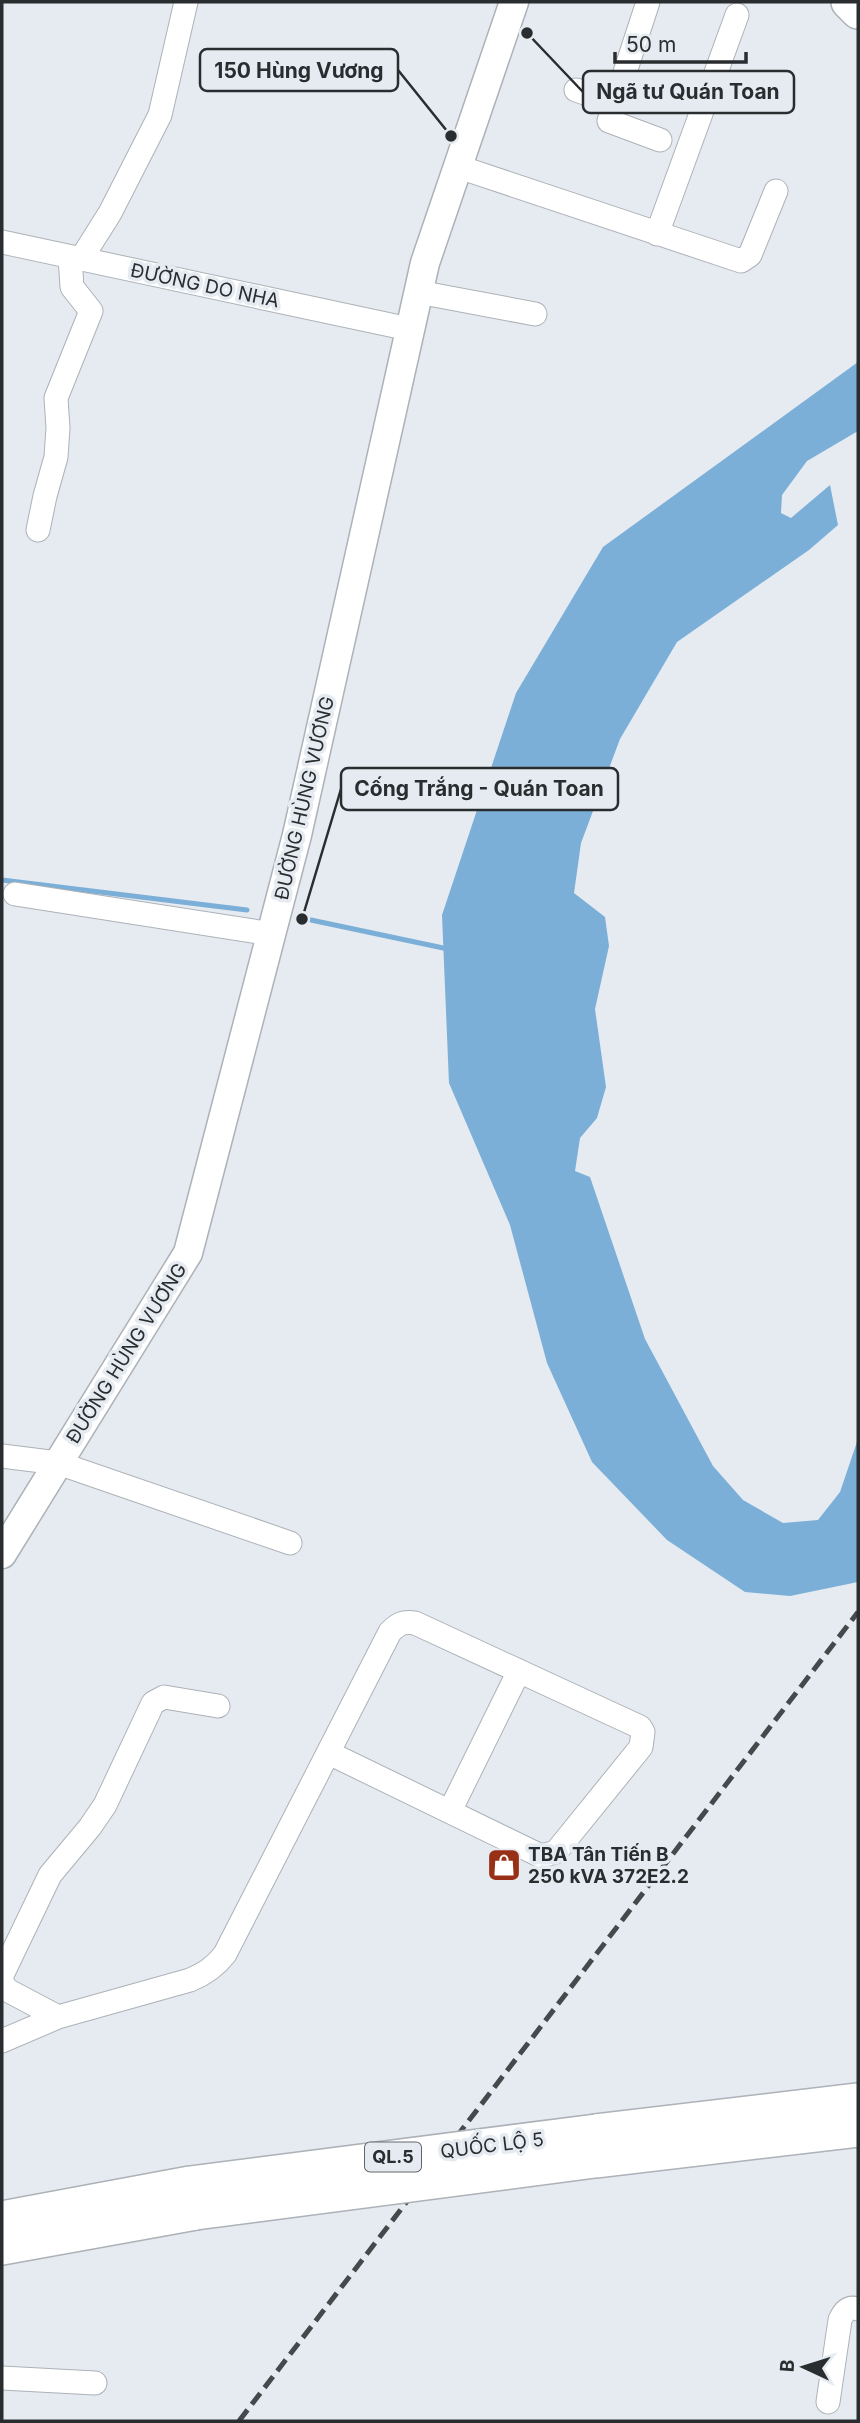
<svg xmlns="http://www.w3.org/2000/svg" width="860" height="2423" font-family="Inter,sans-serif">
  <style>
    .water { fill: #7bafd8 }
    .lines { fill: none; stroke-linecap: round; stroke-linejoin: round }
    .stream { stroke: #7bafd8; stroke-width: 5 }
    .minor-casing { stroke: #acb2b7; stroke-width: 25 }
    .major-casing { stroke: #acb2b7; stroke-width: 31 }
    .highway-casing { stroke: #acb2b7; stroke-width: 36 }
    .minor { stroke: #fff; stroke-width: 23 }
    .major { stroke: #fff; stroke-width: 28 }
    .highway { stroke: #fff; stroke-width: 33 }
    .rail { stroke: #46494c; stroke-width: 5; stroke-dasharray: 14 7; stroke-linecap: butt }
    .highway-bridge-casing { stroke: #acb2b7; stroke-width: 36; stroke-linecap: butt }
    .highway-bridge { stroke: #fff; stroke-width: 33 }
    .labels { text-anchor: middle; stroke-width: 7; stroke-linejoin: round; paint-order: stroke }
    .shield { fill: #e5ebf1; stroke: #626669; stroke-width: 2 }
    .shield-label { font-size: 18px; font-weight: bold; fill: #2a2d2f }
    .street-label { font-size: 19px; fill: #2a2d2f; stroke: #e5ebf1 }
    .poi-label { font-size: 19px; font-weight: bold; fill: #2a2d2f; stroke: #e5ebf1; text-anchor: start }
    .leader { fill: none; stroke: #2a2d2f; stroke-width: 2.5 }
    .callout-dot { fill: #2a2d2f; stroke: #e5ebf1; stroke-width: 2.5 }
    .callout { fill: #e5ebf1; stroke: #2a2d2f; stroke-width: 2.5 }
    .callout-label { font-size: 21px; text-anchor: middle; font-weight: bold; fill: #2a2d2f }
  </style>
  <rect width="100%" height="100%" fill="#e5ebf1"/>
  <path class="water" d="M 858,362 L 858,431 L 807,461 L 782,495 L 781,513 L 791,518 L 830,485 L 838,525 L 809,550 L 677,642 L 620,739 L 581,843 L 574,893 L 605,917 L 609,946 L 595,1009 L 606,1087 L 597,1118 L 580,1138 L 575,1171 L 590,1177 L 645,1339 L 713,1466 L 743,1500 L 783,1523 L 818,1520 L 840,1492 L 858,1439 L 858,1582 L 790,1596 L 745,1592 L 667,1540 L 592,1462 L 547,1363 L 510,1225 L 449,1083 L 442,915 L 516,693 L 603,547 Z"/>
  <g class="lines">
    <path class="stream" d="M 2,880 L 247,910
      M 311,920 L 448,949"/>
    <g class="minor-casing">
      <path id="minor" d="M 648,2 L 609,121 L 660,140
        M 576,90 L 614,103
        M 456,166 L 741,261 L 750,255 L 776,191
        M 657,234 L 737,15
        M 2,242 L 409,329
        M 81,259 L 110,213 L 160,115 L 186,2
        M 418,292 L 535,314
        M 38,530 L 45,496 L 56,457 L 58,428 L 56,398 L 91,311 L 72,287 L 70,257
        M 15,894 L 272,934
        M 2,1456 L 58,1463 L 290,1543
        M 450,1811 L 519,1671
        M 2,1975 L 50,1875 L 90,1827 L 105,1805 L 153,1703 L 164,1697 L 218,1706
        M 2,1982 L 7,1990 L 58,2017
        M 2,2041 L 58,2017 L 190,1980 C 205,1974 215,1967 225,1954 L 390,1632 C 398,1624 403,1621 415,1623 L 640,1727 L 643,1732 L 641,1747 L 556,1852 L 541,1856 L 329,1753
        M 2,2378 L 95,2383
        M 828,2402 L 840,2320 C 844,2311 848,2306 858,2309"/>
    </g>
    <g class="major-casing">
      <path id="major" d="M 2,1554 L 188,1253 L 297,835 L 425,263 L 514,2"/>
    </g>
    <g class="highway-casing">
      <path id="highway" d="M 848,2 L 858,12
        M 596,2131 L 858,2100
        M 595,2161 L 858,2130
        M 2,2218 L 190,2183
        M 2,2248 L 196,2213"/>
    </g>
    <use href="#minor" class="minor"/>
    <use href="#major" class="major"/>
    <use href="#highway" class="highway"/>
    <path class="rail" d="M 239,2421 L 858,1612"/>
    <g class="highway-bridge-casing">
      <path id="highway-bridge" d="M 190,2183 L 596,2131
        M 196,2213 L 595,2161"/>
    </g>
    <use href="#highway-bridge" class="highway-bridge"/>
  </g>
  <defs>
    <g id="shop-square" transform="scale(1.75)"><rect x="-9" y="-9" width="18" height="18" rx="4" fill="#983017" stroke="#e5ebf1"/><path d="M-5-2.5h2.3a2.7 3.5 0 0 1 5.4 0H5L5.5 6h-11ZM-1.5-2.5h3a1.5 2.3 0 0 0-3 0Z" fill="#fff"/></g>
  </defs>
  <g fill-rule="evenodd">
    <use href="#shop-square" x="504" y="1865"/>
  </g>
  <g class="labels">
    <rect class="shield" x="365" y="2142.5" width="56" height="29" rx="5"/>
    <g class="shield-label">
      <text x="393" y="2163">QL.5</text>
    </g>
    <g class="street-label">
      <text transform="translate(205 285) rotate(12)" y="7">ĐƯỜNG DO NHA</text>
      <text transform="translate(304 798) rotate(-77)" y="7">ĐƯỜNG HÙNG VƯƠNG</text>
      <text transform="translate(126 1353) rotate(-58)" y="7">ĐƯỜNG HÙNG VƯƠNG</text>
      <text transform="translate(492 2145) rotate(-7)" y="7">QUỐC LỘ 5</text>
    </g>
    <g class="poi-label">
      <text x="528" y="1861">TBA Tân Tiến B<tspan x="528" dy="22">250 kVA 372E2.2</tspan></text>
    </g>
  </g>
  <path class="leader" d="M451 136L398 70M527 33L583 92M302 919L341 789"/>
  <g class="callout-dot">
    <circle cx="451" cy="136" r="7"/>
    <circle cx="527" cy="33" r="7"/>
    <circle cx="302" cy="919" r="7"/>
  </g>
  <g class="callout">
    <rect x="200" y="49" width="198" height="42" rx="7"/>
    <rect x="583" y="71" width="211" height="42" rx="7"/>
    <rect x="341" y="768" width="277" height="42" rx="7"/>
  </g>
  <g class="callout-label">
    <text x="299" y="78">150 Hùng Vương</text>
    <text x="688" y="99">Ngã tư Quán Toan</text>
    <text x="479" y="796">Cống Trắng - Quán Toan</text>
  </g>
  <rect width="860" height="2423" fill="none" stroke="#2a2d2f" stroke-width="7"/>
  <g transform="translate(804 2367) rotate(274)" stroke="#e5ebf1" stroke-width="5" paint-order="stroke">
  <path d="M0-5L12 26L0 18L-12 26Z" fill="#2a2d2f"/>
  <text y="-10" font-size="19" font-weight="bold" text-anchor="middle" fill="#2a2d2f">B</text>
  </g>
  <path d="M615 52v10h131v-10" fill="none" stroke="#2a2d2f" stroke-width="3.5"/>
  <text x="626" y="52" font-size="21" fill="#2a2d2f" stroke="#e5ebf1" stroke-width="5" paint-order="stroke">50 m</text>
</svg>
